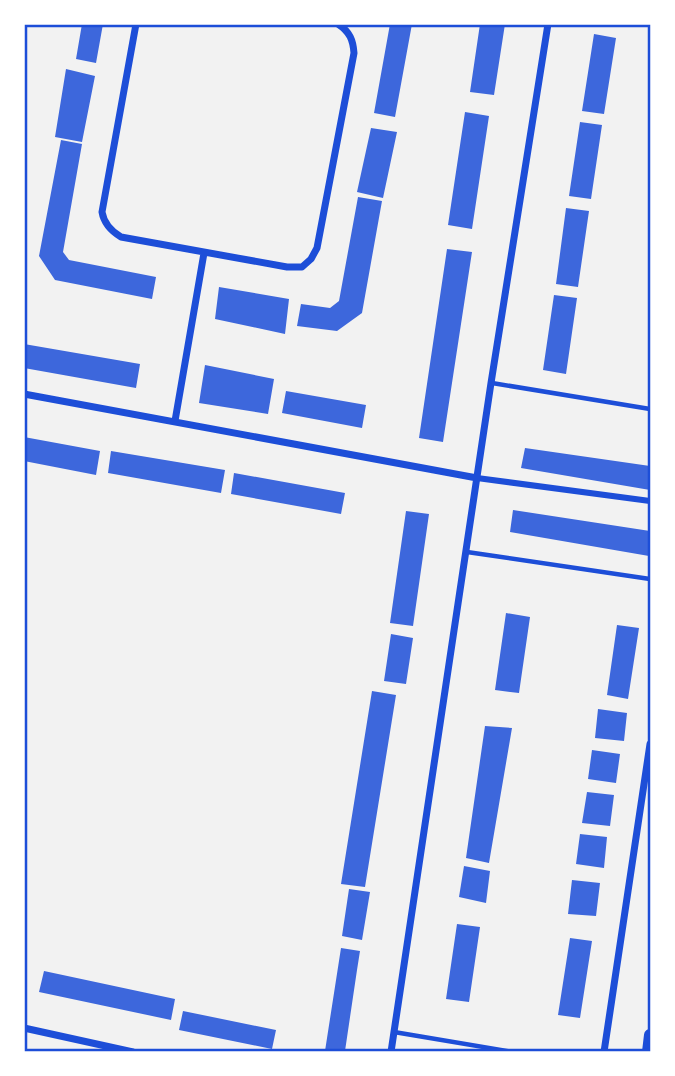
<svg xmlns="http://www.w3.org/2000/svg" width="675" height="1076" font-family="Rubik,sans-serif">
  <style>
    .building { fill: #3d67dc }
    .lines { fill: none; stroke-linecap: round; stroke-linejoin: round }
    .service { stroke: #1d4ed8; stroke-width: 4.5 }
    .pedestrian { stroke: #1d4ed8; stroke-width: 6 }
    .minor { stroke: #1d4ed8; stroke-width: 7 }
    .tertiary { stroke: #1d4ed8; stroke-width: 12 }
    .neatline { fill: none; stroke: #1d4ed8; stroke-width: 2.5 }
  </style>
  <rect width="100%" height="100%" fill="#f2f2f2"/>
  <path class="building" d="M 82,24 L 103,24 L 96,63 L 76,59 Z
    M 390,24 L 412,24 L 395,117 L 374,113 Z
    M 480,24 L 505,24 L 494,95 L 470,92 Z
    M 594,34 L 616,38 L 604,114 L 582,111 Z
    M 66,69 L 95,76 L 82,142 L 55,137 Z
    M 465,112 L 489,116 L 472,229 L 448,225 Z
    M 580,122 L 602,125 L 591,199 L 569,196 Z
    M 371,128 L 397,132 L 383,198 L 357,192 Z
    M 61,140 L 82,144 L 63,252 L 69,260 L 156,277 L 152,299 L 55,280 L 39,256 Z
    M 358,197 L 382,201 L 362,313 L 337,331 L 297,326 L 301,304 L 330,308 L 339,301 Z
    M 566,208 L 589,211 L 578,287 L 556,284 Z
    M 447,249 L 472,252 L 443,442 L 419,438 Z
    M 219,287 L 289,299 L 285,334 L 215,319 Z
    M 554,295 L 577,298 L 566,374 L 543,370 Z
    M 24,344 L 140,364 L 136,388 L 24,368 Z
    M 205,365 L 274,379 L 268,414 L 199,403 Z
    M 286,391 L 366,405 L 362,428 L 282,413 Z
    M 24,437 L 100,451 L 96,475 L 24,461 Z
    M 525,448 L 650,466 L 650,490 L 521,468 Z
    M 111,451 L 225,470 L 221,493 L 108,473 Z
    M 234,473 L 345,493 L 341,514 L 231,494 Z
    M 513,510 L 650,531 L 649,556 L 510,532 Z
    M 406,511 L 429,514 L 413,626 L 390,623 Z
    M 506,613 L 530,617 L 519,693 L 495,690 Z
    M 617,625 L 639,628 L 628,699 L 607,695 Z
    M 391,634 L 413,638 L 406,684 L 384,681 Z
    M 372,691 L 396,695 L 365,887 L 341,884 Z
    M 598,709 L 627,713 L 624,741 L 595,738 Z
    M 485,726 L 512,728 L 489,863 L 466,858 Z
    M 592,750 L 620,754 L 616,783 L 588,779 Z
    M 587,792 L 614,795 L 610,826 L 582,823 Z
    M 580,834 L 607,837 L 604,868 L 576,864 Z
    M 464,866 L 490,871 L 486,903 L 459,897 Z
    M 572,880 L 600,883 L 596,916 L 568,914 Z
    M 349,889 L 370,892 L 362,940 L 342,936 Z
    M 457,924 L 480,927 L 469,1002 L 446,999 Z
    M 570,938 L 592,941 L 580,1018 L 558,1015 Z
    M 341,948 L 360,951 L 357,970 L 345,1051 L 325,1051 Z
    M 44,971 L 175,999 L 171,1020 L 39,992 Z
    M 183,1011 L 276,1030 L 272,1049 L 179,1030 Z"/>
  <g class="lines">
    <path class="service" d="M 492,383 L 650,409
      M 467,552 L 650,579
      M 394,1032 L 513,1052"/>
    <path class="pedestrian" d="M 477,478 L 650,501"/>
    <path class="minor" d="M 136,24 L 102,212 C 104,224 111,231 121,237 L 287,267 L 302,267 L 311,259 L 317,248 L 354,53 C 353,40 350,32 338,24
      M 24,394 L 477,478
      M 175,421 L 204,253
      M 24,1028 L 133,1052
      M 391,1052 L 491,383 L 548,24
      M 604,1052 L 650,744"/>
    <path class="tertiary" d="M 648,1052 L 650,1035"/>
  </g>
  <rect width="675" height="1076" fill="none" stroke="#ffffff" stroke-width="52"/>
  <rect x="26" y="26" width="623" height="1024" class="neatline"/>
</svg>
